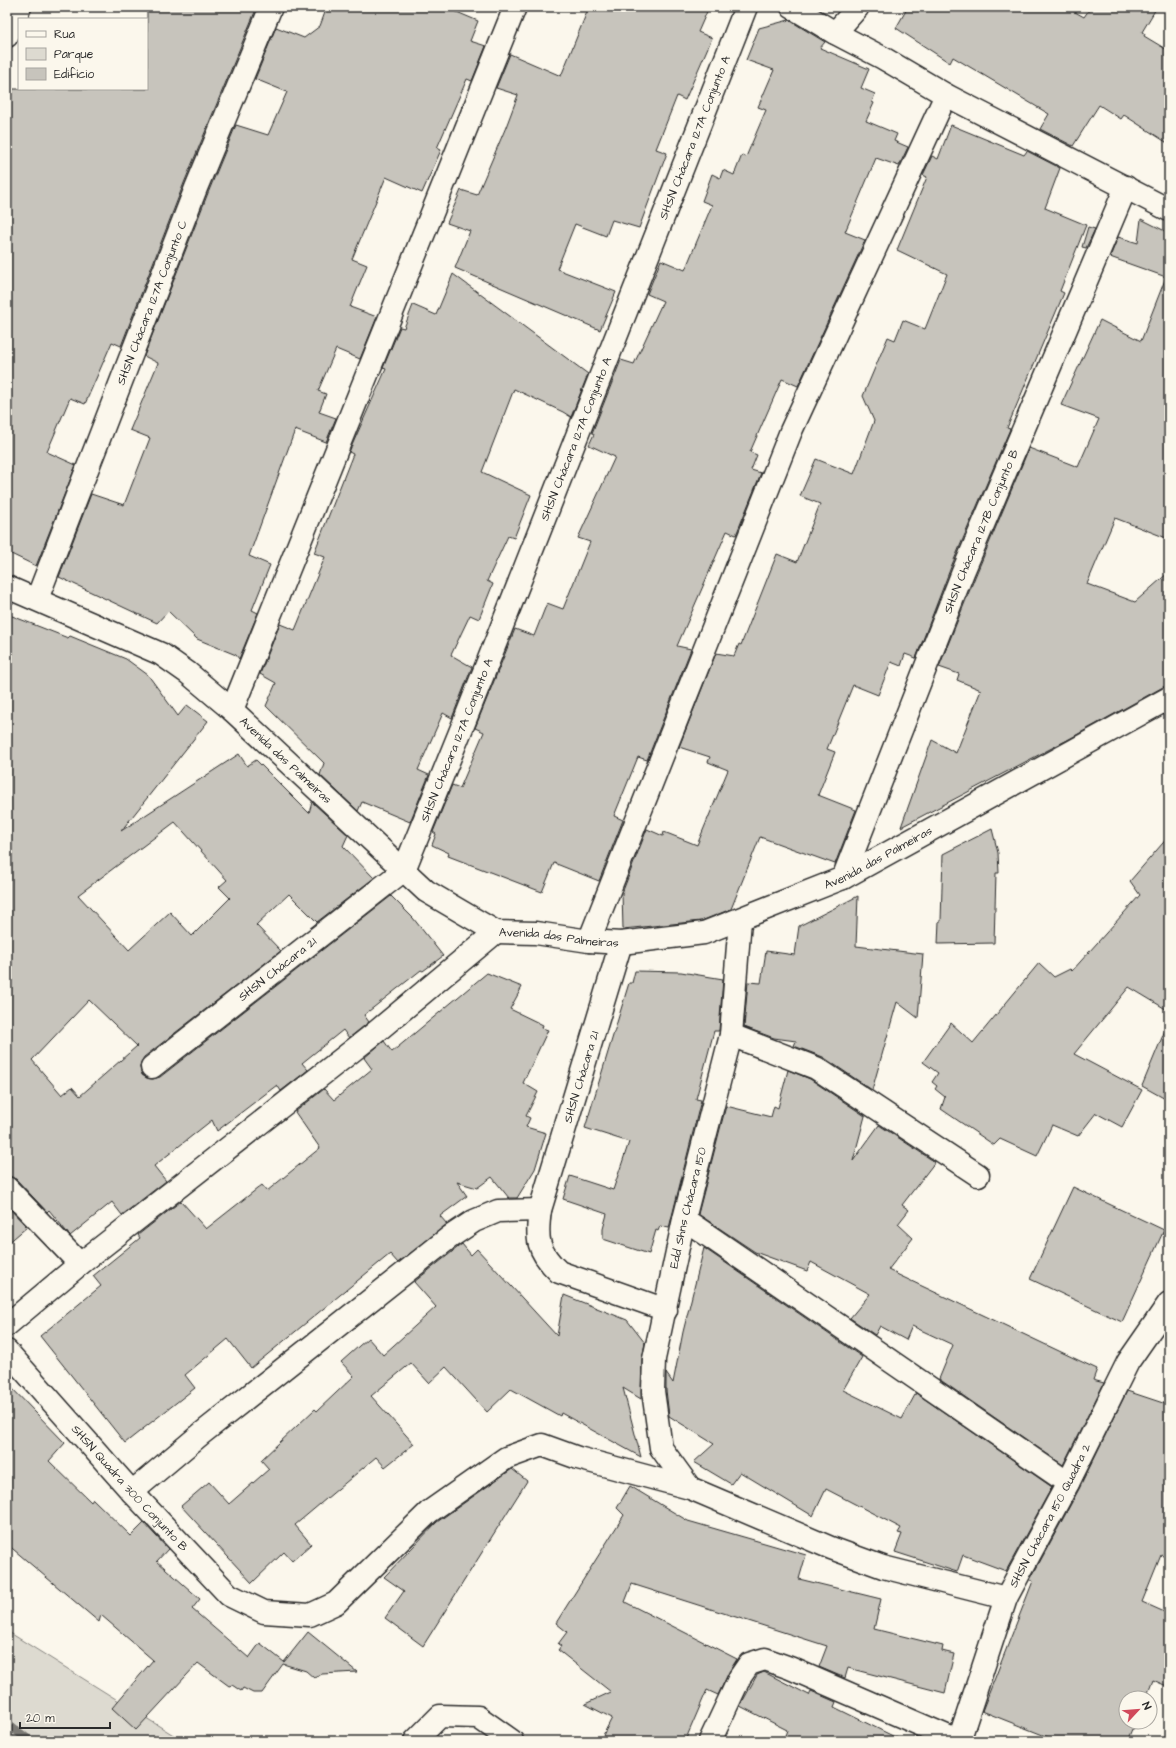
<svg xmlns="http://www.w3.org/2000/svg" width="1176" height="1748" font-family="'Architects Daughter',sans-serif">
  <style>
    .green { fill: #dddad0; stroke: #84827e }
    .lines { fill: none; stroke-linecap: round; stroke-linejoin: round }
    .stream { stroke: #7b7a75; stroke-width: 9 }
    .building { fill: #c7c4bc; stroke: #2b2b2b; fill-rule: evenodd }
    .street-casing { stroke: #2b2b2b; stroke-width: 25 }
    .secondary-casing { stroke: #2b2b2b; stroke-width: 25 }
    .street { stroke: #fbf7ec; stroke-width: 22 }
    .secondary { stroke: #fbf7ec; stroke-width: 22 }
    .labels { text-anchor: middle; stroke-width: 3; stroke-linejoin: round; paint-order: stroke }
    .street-label { font-size: 12px; fill: #2b2b2b; stroke: #fbf7ec }
  </style>
  <rect width="100%" height="100%" fill="#fbf7ec"/>
  <filter id="ink" filterUnits="userSpaceOnUse"><feTurbulence type="fractalNoise" baseFrequency=".025" numOctaves="2"/><feDisplacementMap in="SourceGraphic" scale="8" xChannelSelector="R" yChannelSelector="G"/><feConvolveMatrix kernelMatrix="1 2 1 2 8 2 1 2 1" color-interpolation-filters="sRGB"/></filter>
  <g filter="url(#ink)">
    <path class="green" d="M 7,1631 L 183,1741 L 7,1741 Z"/>
    <g class="lines">
      <path class="stream" d="M 7,1723 L 30,1741"/>
    </g>
    <path class="building" d="M 147,7 L 257,7 L 184,183 L 121,346 L 112,342 L 85,404 L 70,398 L 47,452 L 76,465 L 36,566 L 7,552 L 7,89 L 147,89 Z
      M 327,7 L 445,7 L 478,21 L 470,41 L 486,46 L 472,81 L 467,79 L 437,148 L 441,150 L 422,193 L 386,177 L 352,259 L 367,265 L 350,307 L 377,317 L 360,359 L 336,349 L 318,391 L 326,394 L 319,412 L 336,418 L 326,442 L 295,430 L 249,556 L 270,565 L 252,610 L 258,613 L 239,659 L 236,655 L 197,639 L 168,611 L 157,623 L 59,577 L 91,494 L 124,505 L 150,438 L 130,430 L 158,363 L 144,356 L 208,193 L 236,125 L 268,135 L 287,92 L 255,79 L 276,27 L 304,38 L 320,26 Z
      M 589,7 L 709,7 L 698,32 L 712,38 L 685,100 L 677,96 L 656,149 L 667,153 L 639,228 L 612,220 L 606,236 L 575,224 L 557,269 L 616,292 L 600,330 L 455,268 L 470,231 L 447,223 L 461,190 L 477,195 L 506,127 L 518,95 L 496,88 L 510,54 L 561,76 Z
      M 908,7 L 1066,7 L 1084,17 L 1091,7 L 1157,7 L 1142,32 L 1145,34 L 1144,36 L 1169,51 L 1169,144 L 1124,115 L 1121,119 L 1099,105 L 1073,146 L 1040,129 L 1049,114 L 953,57 L 950,63 L 896,28 Z
      M 789,20 L 825,42 L 820,48 L 869,69 L 861,88 L 875,94 L 872,102 L 874,103 L 866,121 L 897,134 L 894,141 L 908,147 L 899,166 L 876,158 L 845,232 L 865,240 L 798,386 L 782,379 L 750,452 L 757,455 L 751,470 L 761,473 L 736,535 L 727,531 L 677,646 L 691,649 L 647,760 L 638,757 L 614,816 L 623,820 L 599,881 L 554,863 L 542,892 L 448,856 L 449,853 L 432,845 L 436,834 L 433,832 L 452,785 L 460,788 L 484,732 L 475,728 L 515,629 L 534,636 L 547,603 L 563,609 L 590,542 L 578,538 L 615,457 L 589,445 L 594,434 L 592,433 L 621,360 L 634,364 L 663,301 L 647,294 L 661,260 L 685,270 L 712,205 L 702,201 L 712,174 L 720,178 L 723,170 L 734,175 L 742,155 L 746,157 L 766,110 L 758,107 L 774,70 L 746,60 L 759,28 Z
      M 951,125 L 1024,155 L 1027,151 L 1060,168 L 1045,208 L 1086,225 L 1060,291 L 1064,293 L 1007,428 L 1010,429 L 951,567 L 916,658 L 905,654 L 901,666 L 891,662 L 878,695 L 853,685 L 827,749 L 835,752 L 818,795 L 856,810 L 835,864 L 760,837 L 731,909 L 701,921 L 623,929 L 622,893 L 647,829 L 663,836 L 664,832 L 697,845 L 728,770 L 708,762 L 710,757 L 679,747 L 716,653 L 734,656 L 739,644 L 741,645 L 777,554 L 797,562 L 820,504 L 800,496 L 816,459 L 854,474 L 874,421 L 863,396 L 888,337 L 895,340 L 903,320 L 925,329 L 947,274 L 897,250 L 927,177 L 923,175 L 932,156 L 938,159 Z
      M 1141,219 L 1169,233 L 1169,539 L 1115,518 L 1087,584 L 1135,602 L 1169,572 L 1169,686 L 1163,687 L 1071,738 L 901,827 L 932,740 L 956,753 L 981,690 L 957,680 L 959,674 L 939,667 L 975,577 L 1029,448 L 1078,467 L 1099,419 L 1061,405 L 1100,320 L 1141,341 L 1166,277 L 1110,257 L 1118,237 L 1138,243 Z
      M 1088,227 L 1095,229 L 1086,248 L 1082,247 Z
      M 453,274 L 588,374 L 571,417 L 563,412 L 514,389 L 482,472 L 531,495 L 514,538 L 508,536 L 487,581 L 493,584 L 479,619 L 470,615 L 451,655 L 472,667 L 452,718 L 443,713 L 418,770 L 429,775 L 410,822 L 362,802 L 358,811 L 320,775 L 324,763 L 266,706 L 276,683 L 260,674 L 280,624 L 295,630 L 325,557 L 314,553 L 353,454 L 349,452 L 386,369 L 383,368 L 400,327 L 404,328 L 413,305 L 436,315 Z
      M 7,614 L 68,638 L 70,636 L 126,659 L 148,675 L 178,716 L 187,705 L 208,721 L 121,831 L 239,754 L 247,766 L 256,760 L 309,813 L 312,802 L 348,835 L 343,846 L 374,878 L 317,922 L 289,894 L 256,925 L 281,951 L 144,1057 L 141,1062 L 140,1068 L 142,1075 L 147,1078 L 153,1079 L 160,1077 L 391,896 L 413,918 L 443,956 L 423,971 L 421,970 L 364,1015 L 369,1022 L 349,1038 L 343,1030 L 302,1063 L 308,1070 L 281,1091 L 277,1085 L 217,1131 L 212,1120 L 154,1166 L 166,1181 L 122,1215 L 112,1202 L 70,1236 L 49,1210 L 47,1212 L 16,1179 L 7,1176 ZM 175,822 L 227,880 L 219,887 L 230,898 L 192,936 L 170,912 L 129,950 L 78,895 ZM 89,1000 L 137,1046 L 80,1096 L 72,1087 L 62,1095 L 32,1060 Z
      M 992,829 L 998,853 L 999,873 L 996,873 L 994,943 L 938,944 L 939,921 L 941,921 L 943,854 Z
      M 1169,836 L 1169,1011 L 1129,987 L 1074,1054 L 1142,1090 L 1122,1127 L 1096,1113 L 1078,1136 L 1052,1125 L 1037,1156 L 1000,1139 L 994,1145 L 941,1109 L 945,1097 L 935,1089 L 937,1086 L 932,1082 L 938,1073 L 923,1062 L 951,1023 L 973,1043 L 1039,963 L 1054,977 L 1070,969 L 1072,971 L 1140,895 L 1130,881 Z
      M 858,896 L 856,946 L 923,954 L 918,1018 L 897,1002 L 872,1090 L 823,1057 L 794,1046 L 796,1041 L 774,1038 L 744,1027 L 748,982 L 761,983 L 766,951 L 795,955 L 799,926 Z
      M 635,971 L 681,972 L 723,979 L 719,1031 L 714,1031 L 696,1099 L 701,1100 L 669,1228 L 660,1226 L 658,1231 L 656,1230 L 649,1254 L 603,1239 L 603,1229 L 607,1214 L 563,1199 L 570,1176 L 613,1190 L 629,1142 L 585,1128 L 629,983 L 632,983 Z
      M 487,973 L 522,987 L 510,1009 L 543,1025 L 542,1028 L 548,1030 L 523,1083 L 538,1092 L 526,1116 L 530,1118 L 526,1127 L 546,1133 L 535,1169 L 517,1198 L 509,1198 L 492,1177 L 477,1188 L 457,1182 L 467,1196 L 440,1216 L 447,1224 L 398,1263 L 390,1254 L 251,1368 L 228,1339 L 185,1375 L 195,1388 L 125,1443 L 40,1336 L 101,1286 L 93,1276 L 140,1238 L 138,1235 L 181,1201 L 206,1229 L 262,1185 L 267,1191 L 320,1148 L 295,1112 L 324,1089 L 334,1100 L 372,1069 L 364,1058 L 384,1041 L 392,1052 Z
      M 1168,1023 L 1169,1023 L 1169,1101 L 1142,1086 Z
      M 788,1070 L 810,1079 L 865,1116 L 853,1161 L 879,1125 L 935,1162 L 902,1205 L 909,1210 L 898,1224 L 913,1238 L 888,1270 L 1097,1369 L 1093,1380 L 1104,1383 L 1063,1465 L 939,1379 L 953,1345 L 912,1326 L 906,1340 L 880,1326 L 875,1335 L 850,1318 L 870,1294 L 811,1262 L 807,1271 L 755,1252 L 698,1214 L 726,1106 L 771,1117 L 774,1106 L 778,1108 Z
      M 1073,1187 L 1164,1230 L 1122,1322 L 1030,1279 Z
      M 7,1206 L 27,1227 L 7,1244 Z
      M 462,1244 L 471,1255 L 477,1249 L 557,1336 L 564,1295 L 627,1320 L 645,1343 L 642,1359 L 641,1399 L 623,1388 L 641,1457 L 561,1413 L 560,1416 L 511,1389 L 487,1412 L 446,1367 L 429,1383 L 411,1363 L 371,1396 L 414,1444 L 385,1467 L 376,1457 L 295,1525 L 311,1544 L 292,1561 L 284,1552 L 252,1583 L 181,1506 L 209,1482 L 229,1504 L 269,1469 L 261,1460 L 315,1409 L 317,1411 L 354,1376 L 341,1362 L 368,1338 L 383,1355 L 436,1307 L 414,1282 Z
      M 704,1248 L 862,1357 L 843,1390 L 902,1419 L 916,1393 L 1052,1487 L 1006,1571 L 963,1555 L 957,1572 L 895,1552 L 902,1534 L 898,1533 L 901,1528 L 826,1489 L 813,1516 L 740,1472 L 731,1484 L 694,1462 L 714,1444 L 669,1416 L 666,1390 L 666,1373 L 673,1383 L 683,1332 Z
      M 7,1383 L 65,1443 L 49,1461 L 91,1502 L 93,1499 L 131,1536 L 144,1523 L 168,1549 L 157,1561 L 200,1599 L 192,1609 L 249,1658 L 260,1643 L 284,1662 L 308,1632 L 357,1672 L 322,1674 L 314,1678 L 306,1671 L 283,1664 L 262,1693 L 253,1693 L 243,1688 L 241,1691 L 232,1685 L 229,1686 L 198,1663 L 136,1730 L 112,1708 L 153,1660 L 101,1615 L 99,1622 L 7,1544 Z
      M 1127,1391 L 1169,1405 L 1169,1559 L 1161,1555 L 1142,1602 L 1169,1614 L 1169,1687 L 1153,1680 L 1146,1698 L 1126,1698 L 1126,1722 L 1136,1722 L 1128,1741 L 1058,1741 L 982,1711 L 1033,1581 L 1030,1580 L 1079,1489 Z
      M 512,1469 L 527,1481 L 423,1646 L 385,1618 L 404,1591 L 384,1577 L 437,1522 Z
      M 630,1486 L 688,1521 L 806,1555 L 799,1579 L 881,1599 L 874,1629 L 943,1646 L 942,1651 L 954,1654 L 945,1693 L 848,1668 L 845,1678 L 819,1667 L 827,1646 L 632,1584 L 625,1602 L 737,1659 L 729,1672 L 718,1695 L 707,1690 L 685,1741 L 600,1741 L 612,1718 L 585,1704 L 611,1692 L 558,1650 L 561,1646 L 558,1644 L 567,1632 L 556,1623 L 624,1515 L 617,1508 Z
      M 764,1672 L 809,1695 L 811,1691 L 836,1702 L 834,1707 L 903,1741 L 783,1741 L 787,1730 L 740,1706 L 757,1675 Z"/>
    <g class="lines">
      <g class="street-casing">
        <g id="street">
          <path d="M 792,7 L 835,33 L 883,58 L 946,95 L 1169,210"/>
          <path d="M 835,33 L 858,7"/>
          <path d="M 7,36 L 20,7"/>
          <path id="s1" d="M 37,599 L 196,188 L 271,7"/>
          <path d="M 232,710 L 515,7"/>
          <path id="s2" d="M 843,878 L 963,572 L 1126,187"/>
          <path d="M 589,941 L 791,431 L 946,95"/>
          <path d="M 621,943 L 540,1210 C 536,1239 537,1251 559,1272 L 666,1310"/>
          <path d="M 731,1035 L 816,1068 L 978,1175"/>
          <path id="s3" d="M 152,1067 L 404,870 L 465,720 L 746,7"/>
          <path d="M 7,1188 L 80,1264"/>
          <path d="M 684,1219 L 1068,1483"/>
          <path d="M 7,1325 L 80,1264 L 370,1037 L 496,932"/>
          <path id="s4" d="M 7,1351 L 132,1492 L 229,1595 L 264,1612 L 310,1615 L 336,1603 L 429,1512 L 506,1458 L 542,1445 L 578,1458 L 690,1488 L 831,1548 L 883,1567 L 1006,1598"/>
          <path id="s5" d="M 690,1488 L 661,1448 L 653,1391 L 654,1359 L 684,1219 L 731,1035 L 740,920"/>
          <path d="M 132,1492 L 201,1434 L 450,1237 L 474,1221 L 498,1211 L 540,1210"/>
          <path d="M 415,1741 L 440,1716 L 478,1717 L 512,1741"/>
          <path d="M 710,1741 L 740,1677 L 749,1664 L 765,1659 L 790,1668 L 958,1741"/>
          <path id="s6" d="M 959,1741 L 1006,1598 L 1068,1483 L 1128,1362 L 1169,1303"/>
        </g>
      </g>
      <g class="secondary-casing">
        <g id="secondary">
          <path id="s7" d="M 7,587 L 161,654 L 188,673 L 232,710 L 426,891 L 496,932 L 536,933 L 589,941 L 621,943 L 704,933 L 843,878 L 1169,698"/>
        </g>
      </g>
      <use href="#street" class="street"/>
      <use href="#secondary" class="secondary"/>
    </g>
  </g>
  <g class="labels">
    <g class="street-label">
      <text dy="4" stroke="none"><textPath href="#s3" startOffset="1108">SHSN Chácara 127A Conjunto A</textPath></text>
      <text dy="4" stroke="none"><textPath href="#s1" startOffset="318">SHSN Chácara 127A Conjunto C</textPath></text>
      <text dy="4" stroke="none"><textPath href="#s3" startOffset="784">SHSN Chácara 127A Conjunto A</textPath></text>
      <text dy="4" stroke="none"><textPath href="#s2" startOffset="373">SHSN Chácara 127B Conjunto B</textPath></text>
      <text dy="4" stroke="none"><textPath href="#s3" startOffset="460">SHSN Chácara 127A Conjunto A</textPath></text>
      <text dy="4" stroke="none"><textPath href="#s7" startOffset="332">Avenida das Palmeiras</textPath></text>
      <text dy="4" stroke="none"><textPath href="#s7" startOffset="1004">Avenida das Palmeiras</textPath></text>
      <text dy="4" stroke="none"><textPath href="#s7" startOffset="668">Avenida das Palmeiras</textPath></text>
      <text dy="4" stroke="none"><textPath href="#s3" startOffset="159">SHSN Chácara 21</textPath></text>
      <text transform="translate(581 1077) rotate(-73)" y="4">SHSN Chácara 21</text>
      <text dy="4" stroke="none"><textPath href="#s5" startOffset="294">Edd Shns Chácara 150</textPath></text>
      <text dy="4" stroke="none"><textPath href="#s4" startOffset="184">SHSN Quadra 300 Conjunto B</textPath></text>
      <text dy="4" stroke="none"><textPath href="#s6" startOffset="244">SHSN Chácara 150 Quadra 2</textPath></text>
    </g>
  </g>
  <rect width="1176" height="1748" fill="none" stroke="#fbf7ec" stroke-width="24"/>
  <rect x="12" y="12" width="1152" height="1724" fill="none" stroke="#2b2b2b" stroke-width="1.5" filter="url(#ink)"/>
  <rect x="18" y="18" width="130" height="72" fill="#fbf7ec" stroke="#a8a59f"/>
  <rect x="26" y="31" width="20" height="6" fill="#fbf7ec" stroke="#a8a59f"/>
  <text x="54" y="38" font-size="12" fill="#2b2b2b">Rua</text>
  <rect x="26" y="48" width="20" height="12" fill="#dddad0" stroke="#a8a59f"/>
  <text x="54" y="58" font-size="12" fill="#2b2b2b">Parque</text>
  <rect x="26" y="68" width="20" height="12" fill="#c7c4bc" stroke="#a8a59f"/>
  <text x="54" y="78" font-size="12" fill="#2b2b2b">Edifício</text>
  <g transform="translate(1138 1710) rotate(64)"><circle r="19" fill="#fbf7ec" stroke="#a8a59f"/>
  <path d="M0-3L7 15L0 10L-7 15Z" fill="#d1495b"/>
  <text y="-6" font-size="11" font-weight="bold" text-anchor="middle" fill="#2b2b2b">N</text>
  </g>
  <path d="M20 1722v6h90v-6" fill="none" stroke="#2b2b2b" stroke-width="2"/>
  <text x="26" y="1722" font-size="12" fill="#2b2b2b" stroke="#fbf7ec" stroke-width="3" paint-order="stroke">20 m</text>
</svg>
